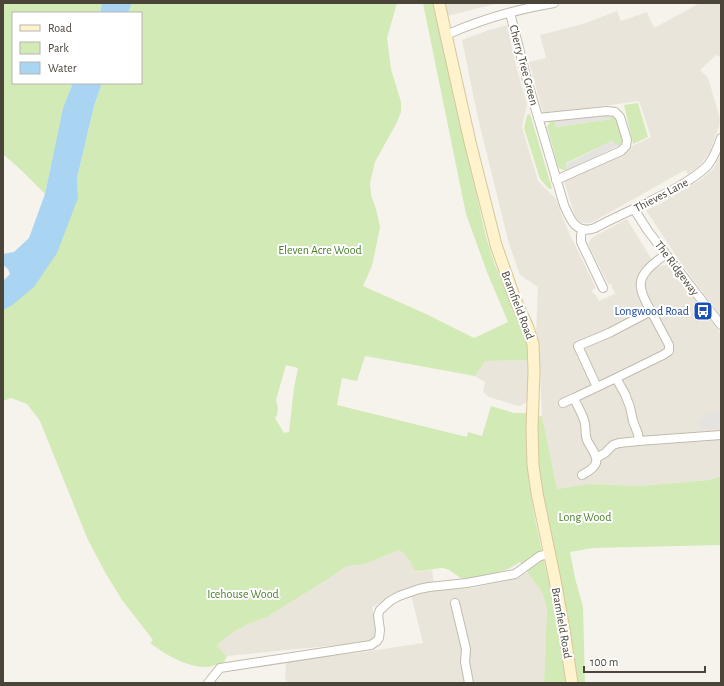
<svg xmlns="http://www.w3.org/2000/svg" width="724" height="686" font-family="'Alegreya Sans',sans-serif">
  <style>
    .residential { fill: #eae5da }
    .green { fill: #d2eab5; fill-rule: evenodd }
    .parking { fill: #e5e3e0 }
    .water { fill: #a9d4f2 }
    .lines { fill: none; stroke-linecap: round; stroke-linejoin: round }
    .street-casing { stroke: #c2bbae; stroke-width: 10 }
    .secondary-casing { stroke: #d6c79b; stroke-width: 13 }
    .street { stroke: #fff; stroke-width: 8 }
    .secondary { stroke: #fff3cd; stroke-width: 11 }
    .labels { text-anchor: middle; stroke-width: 4; stroke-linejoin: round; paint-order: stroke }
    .street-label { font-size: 12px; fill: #4b4439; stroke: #fff }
    .park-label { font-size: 12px; fill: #4a7f2a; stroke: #fff }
    .transit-label { font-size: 12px; fill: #164399; stroke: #fff; text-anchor: end }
  </style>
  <rect width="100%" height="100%" fill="#f6f3ec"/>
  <path class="residential" d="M 444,3 L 499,3 L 447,16 Z
    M 700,3 L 721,3 L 721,57 L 716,55 L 700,70 L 708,78 L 709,81 L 720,119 L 719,126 L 710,152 L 704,160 L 698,167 L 688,174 L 685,170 L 591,223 L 584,223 L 580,222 L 575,216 L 564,181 L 565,178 L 651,137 L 639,101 L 545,114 L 543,113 L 529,62 L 546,58 L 540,35 L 583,24 L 617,11 L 621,21 L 647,12 L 654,28 Z
    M 507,25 L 516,66 L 527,104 L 522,127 L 538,181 L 556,199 L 562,216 L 570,235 L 596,288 L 591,291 L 596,295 L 599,301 L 615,294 L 611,284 L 608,284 L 589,246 L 589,242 L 591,239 L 593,237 L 627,219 L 652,260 L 658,267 L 663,265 L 667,265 L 670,268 L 721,334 L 721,476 L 709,480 L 639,486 L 588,484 L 557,489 L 542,416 L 539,346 L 536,334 L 538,287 L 520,275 L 509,244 L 478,118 L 462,40 L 489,30 Z
    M 721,154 L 721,316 L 680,262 L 646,210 L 660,204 L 702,179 L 714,168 Z
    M 529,360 L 528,400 L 525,403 L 522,405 L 518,406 L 489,397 L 483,392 L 485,382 L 475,376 L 485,361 Z
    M 399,550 L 406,555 L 412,563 L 414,570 L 420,572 L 432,570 L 434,583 L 407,589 L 372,607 L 377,634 L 376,638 L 370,642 L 227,656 L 217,646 L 224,639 L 232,633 L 246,625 L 267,617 L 325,581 L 347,566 L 365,564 Z
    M 528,572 L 542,592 L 547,609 L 544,683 L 287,683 L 285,678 L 286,661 L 357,653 L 423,643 L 411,595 L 432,590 L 472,588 L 514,579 Z"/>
  <path class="green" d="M 3,3 L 102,3 L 100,13 L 13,13 L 13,83 L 73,83 L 63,108 L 45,194 L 21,170 L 3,154 Z
    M 132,3 L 397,3 L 387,38 L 391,69 L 401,102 L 401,112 L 397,122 L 375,162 L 370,183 L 371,195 L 376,209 L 380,227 L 377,242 L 372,266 L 363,286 L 426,314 L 474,338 L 508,322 L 487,272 L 466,214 L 423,3 L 433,3 L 486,237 L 495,265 L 523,331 L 527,345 L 529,360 L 485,361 L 475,376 L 365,356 L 357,381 L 342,378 L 337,405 L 467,437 L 468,432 L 482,436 L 491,406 L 514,413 L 527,413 C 520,505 559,592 566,683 L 544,683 L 547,609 L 542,592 L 520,562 C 517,564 513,566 510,568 C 501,572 470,582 461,578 C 455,575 451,569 442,568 C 432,568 425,573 414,570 C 411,561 407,555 399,550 L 365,564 L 347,566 L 325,581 L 267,617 L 246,625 L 232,633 L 224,639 L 217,646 L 227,656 L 224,662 C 219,664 213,666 208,667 C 188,668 166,655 150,643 L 153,640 L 122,600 L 106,574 L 88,540 L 40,421 L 27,404 L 11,398 L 3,401 L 3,310 L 11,306 L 78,198 L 77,178 L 94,106 L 102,83 L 141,83 L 141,13 L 128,13 ZM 286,365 L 298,368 L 294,388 L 289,432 L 284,433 L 275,418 L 277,415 L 278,408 L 276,400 Z
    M 638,103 L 648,137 L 633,144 L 624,105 Z
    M 611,113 L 617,116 L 624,137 L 621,144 L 618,146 L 612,141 L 566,163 L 567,170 C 563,170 560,170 558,166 L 547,127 L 550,122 L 555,120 L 556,127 L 611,119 Z
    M 530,114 L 552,188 L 551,189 L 549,189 L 540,179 L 524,128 L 527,115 Z
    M 542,416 L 557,489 L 588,484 L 639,486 L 709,480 L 721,476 L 721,545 L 593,548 L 570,552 L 575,578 L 583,607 L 585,683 L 578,683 L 573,647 L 541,489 L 537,455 L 537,417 Z"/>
  <path class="parking" d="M 611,113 L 611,119 L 556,127 L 555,120 Z
    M 612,141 L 618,146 L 567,170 L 566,164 Z
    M 712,412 L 721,412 L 721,428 L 699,430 L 699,419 L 704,418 L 704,416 Z"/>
  <path class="water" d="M 102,3 L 132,3 L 128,13 L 100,13 Z
    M 73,83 L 102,83 L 94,106 L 77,178 L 78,198 L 57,253 L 34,287 L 11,306 L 3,310 L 3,281 L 10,274 L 8,269 L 3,265 L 3,254 L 14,252 L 29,238 L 45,194 L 63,108 Z"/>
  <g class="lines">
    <g class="street-casing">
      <path id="street" d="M 510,13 L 527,80 L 564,205 C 570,219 576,235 595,228 C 624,212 655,201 683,184 C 692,178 701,173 708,165 C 714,157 718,147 721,138
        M 446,35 C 480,20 517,9 554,3
        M 538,118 L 607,111 L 615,112 L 620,117 L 627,140 L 626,146 L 621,151 L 556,180
        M 634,209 L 648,231 L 721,325
        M 583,229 L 581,235 L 581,242 L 603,288
        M 616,378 L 663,355 L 669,351 L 669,345 L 651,311
        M 597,387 L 578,346 L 609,333 L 651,311 C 647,304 642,296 641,288 C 638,273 656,262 666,254
        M 563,403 L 574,398
        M 596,458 L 605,453 L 613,445 L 619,443 L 639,441 L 721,435
        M 582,475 C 587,472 594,469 596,463 C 598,455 590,447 587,440 C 585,435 586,430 585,424 C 584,416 577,406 574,398 L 616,378 L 625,394 L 630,407 L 633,421 L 638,434 L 639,441
        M 455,603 L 466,649 L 465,662 L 469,683
        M 208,683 L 220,668 L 371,645 L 377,641 L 379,638 L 380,630 L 378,615 L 380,610 L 390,601 L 399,596 L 419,589 L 429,587 L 467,583 L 515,574 L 540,556 L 549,554"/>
    </g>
    <g class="secondary-casing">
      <path id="secondary" d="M 439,3 L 446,35 L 470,142 L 496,245 L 515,299 L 528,328 L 533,344 L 534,371 L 532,429 L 533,465 L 537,493 L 555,580 L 565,636 L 572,683"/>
    </g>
    <use href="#street" class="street"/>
    <use href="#secondary" class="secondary"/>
  </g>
  <defs>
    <g id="bus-square" transform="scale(1)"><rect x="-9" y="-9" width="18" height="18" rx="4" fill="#1a4fb4" stroke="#fff"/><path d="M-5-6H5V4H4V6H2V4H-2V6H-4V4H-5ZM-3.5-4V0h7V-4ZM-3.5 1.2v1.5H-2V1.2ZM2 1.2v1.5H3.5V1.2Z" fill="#fff"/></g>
  </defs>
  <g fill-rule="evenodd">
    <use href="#bus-square" x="703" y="311"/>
  </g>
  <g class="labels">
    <g class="street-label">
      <text transform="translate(524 65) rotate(75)" y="4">Cherry Tree Green</text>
      <text transform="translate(661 195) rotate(-28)" y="4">Thieves Lane</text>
      <text transform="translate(677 268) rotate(53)" y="4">The Ridgeway</text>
      <text transform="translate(518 305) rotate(69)" y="4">Bramfield Road</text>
      <text transform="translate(562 623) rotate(80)" y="4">Bramfield Road</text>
    </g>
    <g class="park-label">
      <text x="320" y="254">Eleven Acre Wood</text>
      <text x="585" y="521">Long Wood</text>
      <text x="243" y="598">Icehouse Wood</text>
    </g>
    <g class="transit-label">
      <text x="689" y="315">Longwood Road</text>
    </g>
  </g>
  <rect width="724" height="686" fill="none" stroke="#4b4439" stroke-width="8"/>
  <rect x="12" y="12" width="130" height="72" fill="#ffffff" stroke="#b7b4b0"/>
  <rect x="20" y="25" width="20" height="6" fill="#fff3cd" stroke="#b7b4b0"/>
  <text x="48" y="32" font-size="12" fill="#4b4439">Road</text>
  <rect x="20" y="42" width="20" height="12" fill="#d2eab5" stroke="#b7b4b0"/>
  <text x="48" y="52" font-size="12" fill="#4b4439">Park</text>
  <rect x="20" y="62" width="20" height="12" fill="#a9d4f2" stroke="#b7b4b0"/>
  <text x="48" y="72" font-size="12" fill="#4b4439">Water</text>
  <path d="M584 666v6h121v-6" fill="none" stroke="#4b4439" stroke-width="2"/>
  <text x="590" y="666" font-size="12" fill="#4b4439" stroke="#ffffff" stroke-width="3" paint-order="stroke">100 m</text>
</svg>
